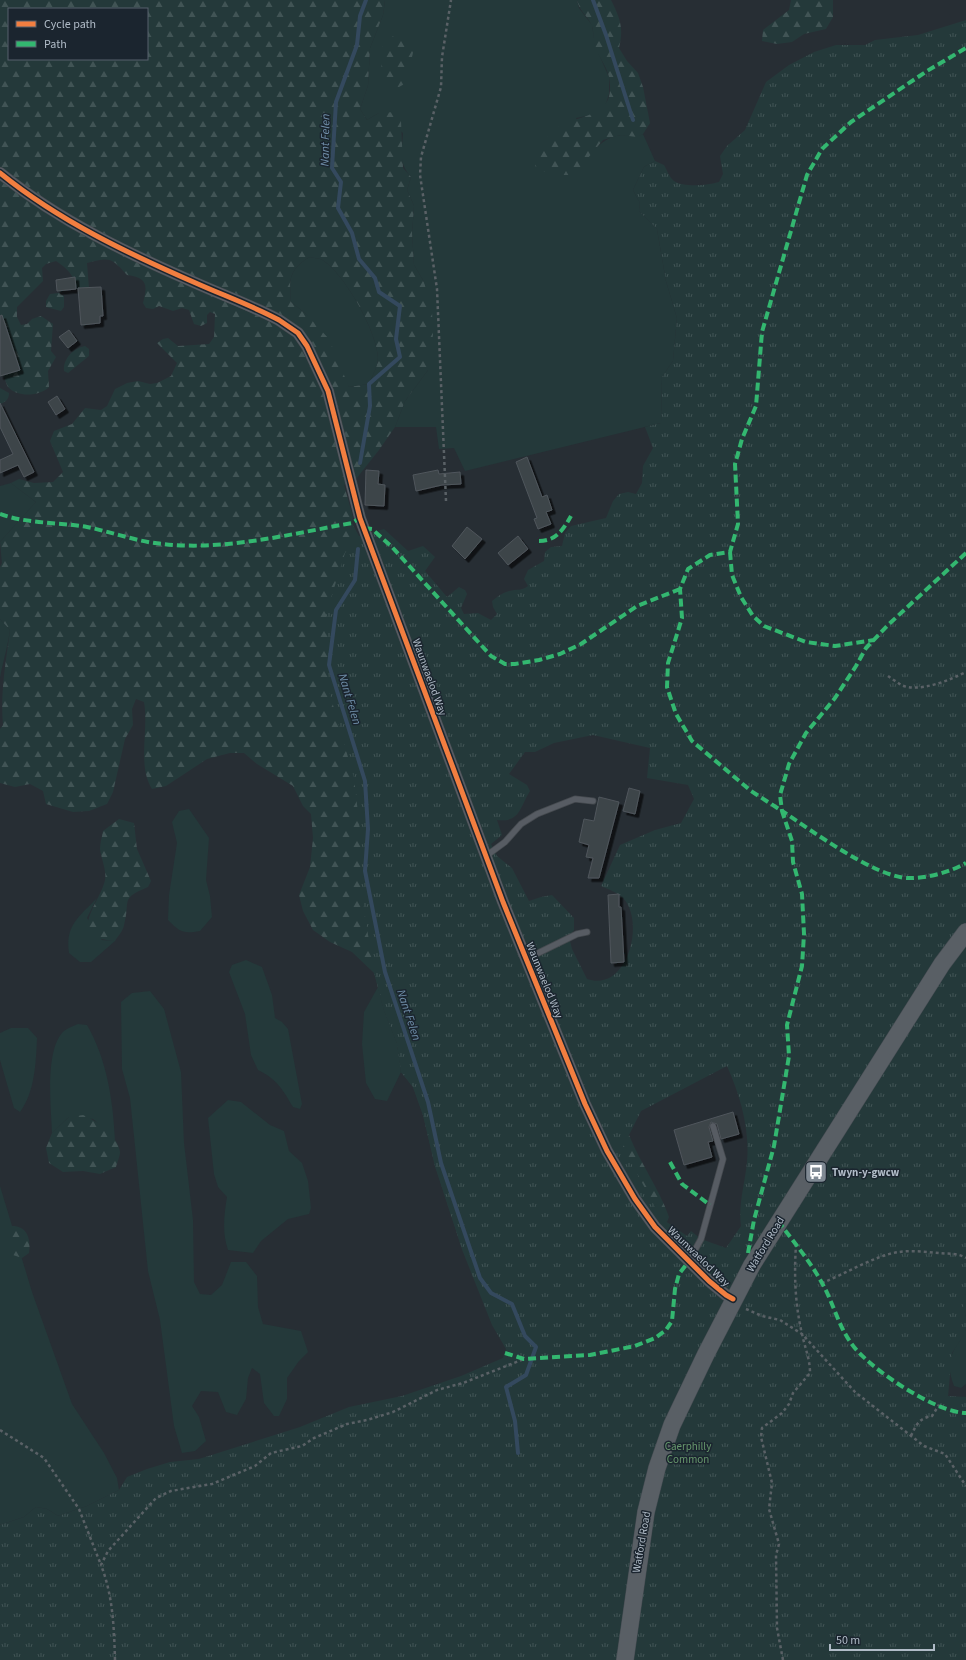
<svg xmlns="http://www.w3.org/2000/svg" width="966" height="1660" font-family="'Source Sans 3',sans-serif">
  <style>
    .grass { fill: #24393a }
    .forest { fill: url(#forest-firs); fill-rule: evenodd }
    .park { fill: url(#park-tufts); fill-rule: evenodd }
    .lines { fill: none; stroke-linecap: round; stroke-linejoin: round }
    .stream { stroke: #34495e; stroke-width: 4 }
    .building { fill: #3e4449; stroke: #4f565c; filter: url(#shadow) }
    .lane-casing { stroke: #454a4f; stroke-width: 7 }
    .street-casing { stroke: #454a4f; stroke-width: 12 }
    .primary-casing { stroke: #444b51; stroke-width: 18 }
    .path { stroke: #5a6166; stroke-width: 2.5; stroke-dasharray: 3 3; stroke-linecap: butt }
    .lane { stroke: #575c63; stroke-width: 5.5 }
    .street { stroke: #575c63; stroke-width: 11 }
    .primary { stroke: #595f65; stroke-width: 17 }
    .quiet { stroke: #33b770; stroke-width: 4; stroke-dasharray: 8 4; stroke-linecap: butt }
    .cycleway-casing { stroke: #1b252f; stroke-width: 8 }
    .cycleway { stroke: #f27e40; stroke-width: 5 }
    .labels { text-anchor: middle; stroke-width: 3; stroke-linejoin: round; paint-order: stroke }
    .street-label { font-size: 11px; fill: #b0bbc7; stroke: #1b252f }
    .poi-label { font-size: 11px; font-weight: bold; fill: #b0bbc7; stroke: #1b252f; text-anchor: start }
    .park-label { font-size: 11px; fill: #67986d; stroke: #1b252f }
    .water-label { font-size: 12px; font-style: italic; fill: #708faa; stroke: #1b252f }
  </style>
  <defs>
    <pattern id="forest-firs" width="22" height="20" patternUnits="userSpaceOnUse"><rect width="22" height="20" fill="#24393a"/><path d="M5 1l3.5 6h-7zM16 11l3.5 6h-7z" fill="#415455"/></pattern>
    <pattern id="park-tufts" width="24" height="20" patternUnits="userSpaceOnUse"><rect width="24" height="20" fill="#24393a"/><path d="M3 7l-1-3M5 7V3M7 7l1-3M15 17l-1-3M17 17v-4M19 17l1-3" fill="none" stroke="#415455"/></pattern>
    <filter id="shadow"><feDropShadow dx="3.5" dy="3.5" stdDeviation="0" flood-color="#0009"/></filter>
  </defs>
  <rect width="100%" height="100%" fill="#272e34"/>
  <path class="grass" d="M 385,0 L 577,0 L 579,8 L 592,25 L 595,45 L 609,77 L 609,94 L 605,107 L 593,115 L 576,118 L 593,151 C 601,143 609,136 621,135 C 629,135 635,138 643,134 L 655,161 L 644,167 L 633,190 L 640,203 L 639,211 L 657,229 L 666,281 L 677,318 L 673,361 L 662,377 L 661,423 L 465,471 L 454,448 L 439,449 L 436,427 L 395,427 L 405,401 L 428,370 L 424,282 L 414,265 L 412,233 L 414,206 L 407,190 L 411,177 C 398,163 402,151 403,133 L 379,113 L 367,120 L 360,109 L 368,85 L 370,48 L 383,15 Z
    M 309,257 C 314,258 321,258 324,261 C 345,275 378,333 378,358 C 378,366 372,377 369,384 L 349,387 L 306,314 L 291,302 C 289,277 289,271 309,257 Z
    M 11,483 L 36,502 L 0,542 L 0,486 Z
    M 0,619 L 10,630 C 8,646 3,661 0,678 Z
    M 189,809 L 209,838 L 206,880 L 210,896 L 212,917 L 200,931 C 183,934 180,932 168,920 L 169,895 L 177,843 L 172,822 L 179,811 Z
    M 97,898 L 87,918 L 102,940 L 115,941 L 91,962 L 80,962 L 69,953 C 65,925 79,917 97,898 Z
    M 246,960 L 262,967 L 272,995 L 275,1018 L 282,1022 L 288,1029 L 302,1104 L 300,1109 L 293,1107 C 283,1090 277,1079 258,1070 L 251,1055 L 245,1014 L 229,972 L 232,965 Z
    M 378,987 L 384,1010 L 397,1043 L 401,1072 L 387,1101 L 375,1099 L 366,1083 L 362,1044 L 364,1012 Z
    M 150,991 L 164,1009 L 181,1072 L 184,1143 L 193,1220 L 194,1282 L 200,1294 L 211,1295 L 222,1285 L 231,1262 L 246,1262 L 257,1276 L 258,1307 L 263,1324 L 301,1331 L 308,1352 L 299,1361 L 287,1378 L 287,1399 L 279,1416 L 274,1416 L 264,1403 L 260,1374 L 252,1368 L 248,1378 L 246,1399 L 237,1415 L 226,1412 L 218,1392 L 201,1391 L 192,1406 L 199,1417 L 206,1441 L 195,1451 L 182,1453 L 174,1426 L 160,1320 L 148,1271 L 130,1098 L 122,1069 L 121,1002 L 132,993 Z
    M 78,1024 L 87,1025 C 107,1060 113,1100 115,1140 L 93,1119 L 69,1117 L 52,1133 C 51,1107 45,1053 62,1033 C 65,1029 73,1026 78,1024 Z
    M 11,1028 L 28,1028 L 37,1038 C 36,1062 35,1092 20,1112 L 14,1108 L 0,1060 L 0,1033 Z
    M 228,1100 L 241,1102 L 270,1125 L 284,1131 L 289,1151 L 302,1163 L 308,1181 L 311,1208 L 309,1214 L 288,1219 L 261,1241 L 253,1253 L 228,1250 C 222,1233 224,1215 227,1197 L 218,1187 L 214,1174 L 208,1118 Z
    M 0,1186 L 32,1292 L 72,1404 L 104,1453 L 117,1478 L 119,1490 L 87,1506 L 58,1516 L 47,1509 L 36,1507 L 24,1517 L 0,1525 Z
    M 966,1294 L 966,1317 L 960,1296 Z
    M 966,1327 L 966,1384 L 961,1388 L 954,1386 C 950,1376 947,1363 953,1352 C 957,1343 964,1337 966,1327 Z"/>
  <path class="forest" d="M 0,0 L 385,0 L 383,15 L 370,48 L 368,85 L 360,109 L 367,120 L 379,113 L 394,112 L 401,121 L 403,168 L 411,177 L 407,190 L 414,206 L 412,233 L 414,265 L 424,282 L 432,311 L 433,335 L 428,370 L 405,401 L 395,427 L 379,450 L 356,479 L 344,485 L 353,517 L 352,523 L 359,536 L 463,1252 L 435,1166 L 423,1115 L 413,1087 L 401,1072 L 397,1043 L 384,1010 L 374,973 L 352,952 L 330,942 L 313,930 L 303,911 L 299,895 L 310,867 L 313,838 L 311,814 L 303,806 L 293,786 L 257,764 L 244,753 L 230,753 L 207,759 L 166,786 L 152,789 C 137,765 149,730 144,702 L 136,699 L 132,709 L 133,725 L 125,739 L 113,792 L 107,804 L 89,811 L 73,812 L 46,804 L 43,791 L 30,784 L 15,787 L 0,783 L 0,729 L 3,725 C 0,692 6,662 10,630 L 0,619 L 0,567 L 2,563 L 0,542 L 36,502 L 11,483 L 19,479 L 34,483 L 53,482 L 63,472 L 50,441 L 54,431 L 72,424 L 85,408 L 101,410 L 107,406 L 115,389 L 127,383 L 138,381 L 150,384 L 157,383 L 171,376 L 177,363 L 157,343 L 163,339 L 168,338 L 178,346 L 209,344 L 214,337 L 215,314 L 210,312 L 207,315 L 207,323 L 201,326 L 194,324 L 189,310 L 182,308 L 173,311 L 159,306 L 153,309 L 146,308 L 143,303 C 148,284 147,278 127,275 C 111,257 110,257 87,263 L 89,288 L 76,289 C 74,275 68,269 56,261 L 46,264 L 42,268 L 43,281 L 17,307 L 17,317 L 21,325 L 27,324 L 32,319 L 41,316 L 53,324 L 51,351 L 56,357 L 48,371 L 49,387 C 40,396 18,398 8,387 C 6,384 5,378 3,375 L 20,370 L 5,327 L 0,326 ZM 9,9 L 147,9 L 147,59 L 9,59 ZM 309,257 C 314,258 321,258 324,261 C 345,275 378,333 378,358 C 378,366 372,377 369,384 L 349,387 L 329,339 L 306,314 L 291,302 C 289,277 289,271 309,257 Z
    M 577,0 L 611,0 C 620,18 624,28 619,48 L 627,61 L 638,73 L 643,87 L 650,123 L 643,134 L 637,137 L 620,135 L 603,140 L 578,170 L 569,175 L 550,175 L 535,166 C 539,153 544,138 555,129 C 579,112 617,120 609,77 C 607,67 599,57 595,47 C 593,40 594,32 592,26 C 588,16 579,11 577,0 Z
    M 791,0 L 833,0 L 833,17 L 826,29 L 804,34 L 792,42 L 777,44 L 762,41 L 763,30 L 789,10 Z
    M 395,35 L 411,38 L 415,44 L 406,83 L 399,87 L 389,86 C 379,75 381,58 383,43 Z
    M 59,293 L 64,296 L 64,307 L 61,311 L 46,307 L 46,301 L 50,294 Z
    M 85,346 L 89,349 L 89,356 L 68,373 L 64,371 C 63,358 74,348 85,346 Z
    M 0,388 L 9,393 C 9,399 6,402 0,404 Z
    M 119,819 L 134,823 L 137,849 L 151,881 L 148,887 C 119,899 131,900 124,925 C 123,931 118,936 115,941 C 64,937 100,904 105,880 C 107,871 101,858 100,849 C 100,843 102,837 103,831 Z
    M 83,1115 C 96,1120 118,1136 120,1152 C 120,1156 117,1163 116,1167 L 100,1174 L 83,1171 L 63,1172 L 49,1163 L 46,1148 L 52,1133 L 69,1117 Z
    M 629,1135 C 640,1163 659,1188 669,1217 L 667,1222 L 658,1220 L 615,1148 Z
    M 12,1226 C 28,1226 31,1240 29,1253 L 22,1258 L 13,1255 L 7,1233 Z"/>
  <path class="park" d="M 966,20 L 966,1294 L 961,1297 L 966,1317 L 966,1327 L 965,1333 L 952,1353 L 948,1396 L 966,1397 L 966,1660 L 0,1660 L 0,1525 L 24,1517 L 36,1507 L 47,1509 L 58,1516 L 87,1506 L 119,1490 L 127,1477 L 147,1469 L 170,1462 L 199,1459 L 300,1427 L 349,1407 L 402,1396 L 461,1376 L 503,1358 L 506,1349 L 492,1325 L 463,1252 L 435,1166 L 423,1115 L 413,1087 L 401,1072 L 397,1043 L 384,1010 L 374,972 L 361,891 L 362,848 L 354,778 L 329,691 L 326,614 L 345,553 L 359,536 L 384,529 L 408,551 L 423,546 L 435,557 L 425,571 L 447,597 L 459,587 L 465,590 L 467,594 L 461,608 L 464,614 L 478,613 L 491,620 L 497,614 L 493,607 L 492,601 C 497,597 502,593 509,591 C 517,589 522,591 528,586 L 524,579 L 528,570 L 544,561 L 545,552 L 551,547 L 562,546 L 565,533 L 571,526 L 606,518 L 613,501 L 619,494 L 628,492 L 636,494 L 642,483 L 643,466 L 653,448 L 645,427 L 661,423 L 662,377 L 673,361 L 677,318 L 666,281 L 657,229 L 639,211 L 640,203 L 633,190 L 644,167 L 655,161 L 664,165 C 667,170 669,177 674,181 C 684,188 709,185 719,182 L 723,174 L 720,156 L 727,146 L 745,130 L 766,82 L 789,65 L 814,52 L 836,45 L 865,45 L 875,40 L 918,35 ZM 593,735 L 650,748 L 647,778 L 688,785 L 694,799 L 681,823 L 655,830 L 620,845 L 601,886 C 608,889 618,893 623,898 C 646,922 627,993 587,979 L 572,949 L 569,937 L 574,930 L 574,918 L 552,895 L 541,897 L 529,901 L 512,868 L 497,856 L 491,844 L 502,835 L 497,820 C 520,823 520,807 530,791 L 527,785 L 509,774 L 525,752 L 535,752 L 554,743 ZM 727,1066 C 740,1095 750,1129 747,1162 C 745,1183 738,1205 741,1226 L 726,1248 L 701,1239 L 691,1231 L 687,1236 L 661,1218 L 623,1147 L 641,1111 Z"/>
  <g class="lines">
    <path class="stream" d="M 593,0 L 606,35 L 633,120
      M 360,463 L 370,406 L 369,384 L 400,357 L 396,339 L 400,306 L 379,292 L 375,278 L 359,259 L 352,233 L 338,208 L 341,182 L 332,168 L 336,102 L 357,45 L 360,16 L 366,0
      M 358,549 L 355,580 L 336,610 L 329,665 L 365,781 L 368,829 L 365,871 L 385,972 L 428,1102 L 441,1163 L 480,1278 L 491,1293 L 512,1304 L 525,1336 L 536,1347 L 526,1375 L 506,1387 L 515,1421 L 518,1453"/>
  </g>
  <path class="building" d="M 75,277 L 76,289 L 57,291 L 56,280 Z
    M 101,287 L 103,316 L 100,316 L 100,323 L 81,325 L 78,288 Z
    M 2,315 L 20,370 L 0,376 L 0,316 Z
    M 69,330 L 77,341 L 68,348 L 59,337 Z
    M 57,396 L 65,409 L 56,415 L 48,402 Z
    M 0,403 L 34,472 L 24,477 L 18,465 L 0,473 L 0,460 L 13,454 L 0,427 Z
    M 527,457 L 542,497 L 547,495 L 552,510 L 546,512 L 551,524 L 538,529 L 534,519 L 537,518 L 516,462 Z
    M 366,470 L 379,471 L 378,484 L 385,485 L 384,506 L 365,505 Z
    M 438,470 L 439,474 L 460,472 L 461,484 L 442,485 L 416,491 L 413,475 Z
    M 467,527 L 482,539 L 465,559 L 452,546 Z
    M 518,536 L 528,549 L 508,565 L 498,553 Z
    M 629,788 L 640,791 L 635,814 L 623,811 Z
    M 599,797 L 619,802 L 599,878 L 588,878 L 593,858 L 586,857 L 589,845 L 579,842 L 584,819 L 594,821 Z
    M 619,894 L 619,907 L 621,907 L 624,962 L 611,963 L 608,895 Z
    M 733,1112 L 739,1134 L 721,1139 L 717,1124 L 711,1122 L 709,1127 L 713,1141 L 708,1142 L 712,1157 L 684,1165 L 674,1130 Z"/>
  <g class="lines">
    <g class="lane-casing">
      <path id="lane" d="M 486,856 L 505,842 L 521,824 L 537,814 L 575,799 L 593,801
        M 526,959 L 577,934 L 587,932
        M 689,1261 L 701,1239 L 723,1159 L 713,1126"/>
    </g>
    <g class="street-casing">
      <path id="street" d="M 0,173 C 59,221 129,254 198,284 C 225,296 253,306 279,320 L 298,333 L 307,346 L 328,391 L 360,518 L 503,902 L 585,1104 L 607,1151 L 635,1199 L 655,1227 L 709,1281 L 726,1295 L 733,1299"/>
    </g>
    <g class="primary-casing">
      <path id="primary" d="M 625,1660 L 646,1512 L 657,1468 L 672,1425 L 706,1354 L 752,1265 L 942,964 L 966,932"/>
    </g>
    <path class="path" d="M 446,501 L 437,289 L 420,175 L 421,157 L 441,87 L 442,57 L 451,0
      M 888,676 C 892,679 897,682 901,685 C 919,693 950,680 966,672
      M 822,1283 C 845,1274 876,1255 899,1252 C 912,1250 926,1252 939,1253 C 948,1254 959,1253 966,1258
      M 746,1309 L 762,1316 L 780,1320 L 802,1334 L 855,1392 L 924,1446 L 945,1454 L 966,1486
      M 0,1430 L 44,1458 L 79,1509 L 101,1565
      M 911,1436 C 916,1425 919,1418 932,1416 L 939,1405
      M 115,1660 C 114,1627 113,1596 101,1565 L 108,1551 L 156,1498 L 171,1491 L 212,1484 L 255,1466 L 271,1453 L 302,1446 L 314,1438 L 347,1424 L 367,1420 L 393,1412 L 437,1390 L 463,1383 L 524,1359
      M 783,1660 L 777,1628 L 776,1555 L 779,1544 L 769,1509 L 772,1483 L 761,1437 L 762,1428 L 782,1413 L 789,1404 L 793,1393 L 810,1373 C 810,1359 805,1348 802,1334 C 795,1304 794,1275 796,1245"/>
    <use href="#lane" class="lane"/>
    <use href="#street" class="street"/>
    <use href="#primary" class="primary"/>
    <path class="quiet" d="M 0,514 C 28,524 58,522 87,527 C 112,532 138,542 163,544 C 226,551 290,534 352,523 L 360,518
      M 364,528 L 372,529 L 392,547 L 491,656 L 505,664 L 515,664 L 539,660 L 560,654 L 581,644 L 637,606 L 680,589
      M 539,541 C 556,541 563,530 571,516
      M 730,552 L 732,575 L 741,597 L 753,616 L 764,626 L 806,642 L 835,646 L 874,640
      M 966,553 L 888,625 L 866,648 L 856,666 L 835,698 L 806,733 L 789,764 L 780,795 L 782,811 C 811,830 877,879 910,878 C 929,878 950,872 966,863
      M 670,1162 L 682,1184 L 710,1205
      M 778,1221 C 793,1241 810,1261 822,1283 C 833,1302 838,1325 851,1343 C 868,1368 936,1413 966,1413
      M 748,1253 L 754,1220 L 774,1146 L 789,1056 L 787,1025 L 802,966 L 804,934 L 802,894 L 793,862 L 792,841 L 782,811 L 751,791 L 692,741 L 676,714 L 667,687 L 668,663 L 682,618 L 680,589 L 688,569 L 710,555 L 730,552 L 738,524 L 735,464 L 742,439 L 756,406 L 762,332 L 807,175 L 822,149 L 851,122 L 927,71 L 966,48
      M 505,1353 L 524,1359 L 590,1355 L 635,1346 L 655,1338 L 666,1330 L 672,1321 L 675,1289 L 679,1274 L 689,1261"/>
    <g class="cycleway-casing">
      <path id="cycleway" d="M 0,173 C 59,221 129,254 198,284 C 225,296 253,306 279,320 L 298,333 L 307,346 L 328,391 L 360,518 L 503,902 L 585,1104 L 607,1151 L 635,1199 L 655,1227 L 709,1281 L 726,1295 L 733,1299"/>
    </g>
    <use href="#cycleway" class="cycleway"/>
  </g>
  <defs>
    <g id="bus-square" transform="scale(1.15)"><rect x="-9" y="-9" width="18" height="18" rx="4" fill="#808a94" stroke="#1b252f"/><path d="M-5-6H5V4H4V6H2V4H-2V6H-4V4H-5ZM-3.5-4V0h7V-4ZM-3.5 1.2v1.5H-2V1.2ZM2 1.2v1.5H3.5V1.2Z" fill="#fff"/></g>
  </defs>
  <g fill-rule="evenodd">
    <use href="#bus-square" x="816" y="1172"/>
  </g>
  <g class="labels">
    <g class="street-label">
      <text transform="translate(430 677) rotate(70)" y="4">Waunwaelod Way</text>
      <text transform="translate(545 980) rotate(68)" y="4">Waunwaelod Way</text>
      <text transform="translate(765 1244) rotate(-59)" y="4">Watford Road</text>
      <text transform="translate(699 1256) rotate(44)" y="4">Waunwaelod Way</text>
      <text transform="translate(641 1542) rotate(-80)" y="4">Watford Road</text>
    </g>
    <g class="poi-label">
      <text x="832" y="1176">Twyn-y-gwcw</text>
    </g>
    <g class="park-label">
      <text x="688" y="1450">Caerphilly<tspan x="688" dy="13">Common</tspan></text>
    </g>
    <g class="water-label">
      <text transform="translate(325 140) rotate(-89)" y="4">Nant Felen</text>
      <text transform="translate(350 699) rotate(73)" y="4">Nant Felen</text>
      <text transform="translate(409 1015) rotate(72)" y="4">Nant Felen</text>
    </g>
  </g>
  <rect x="8" y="8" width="140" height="52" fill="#1b252f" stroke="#57616c"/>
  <rect x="16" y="21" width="20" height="6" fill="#f27e40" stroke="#57616c"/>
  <text x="44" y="28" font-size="12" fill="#b0bbc7">Cycle path</text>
  <rect x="16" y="41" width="20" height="6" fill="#33b770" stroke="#57616c"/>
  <text x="44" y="48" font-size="12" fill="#b0bbc7">Path</text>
  <path d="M830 1644v6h104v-6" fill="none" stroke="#b0bbc7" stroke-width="2"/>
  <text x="836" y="1644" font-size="12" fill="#b0bbc7" stroke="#1b252f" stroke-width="3" paint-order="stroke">50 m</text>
</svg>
